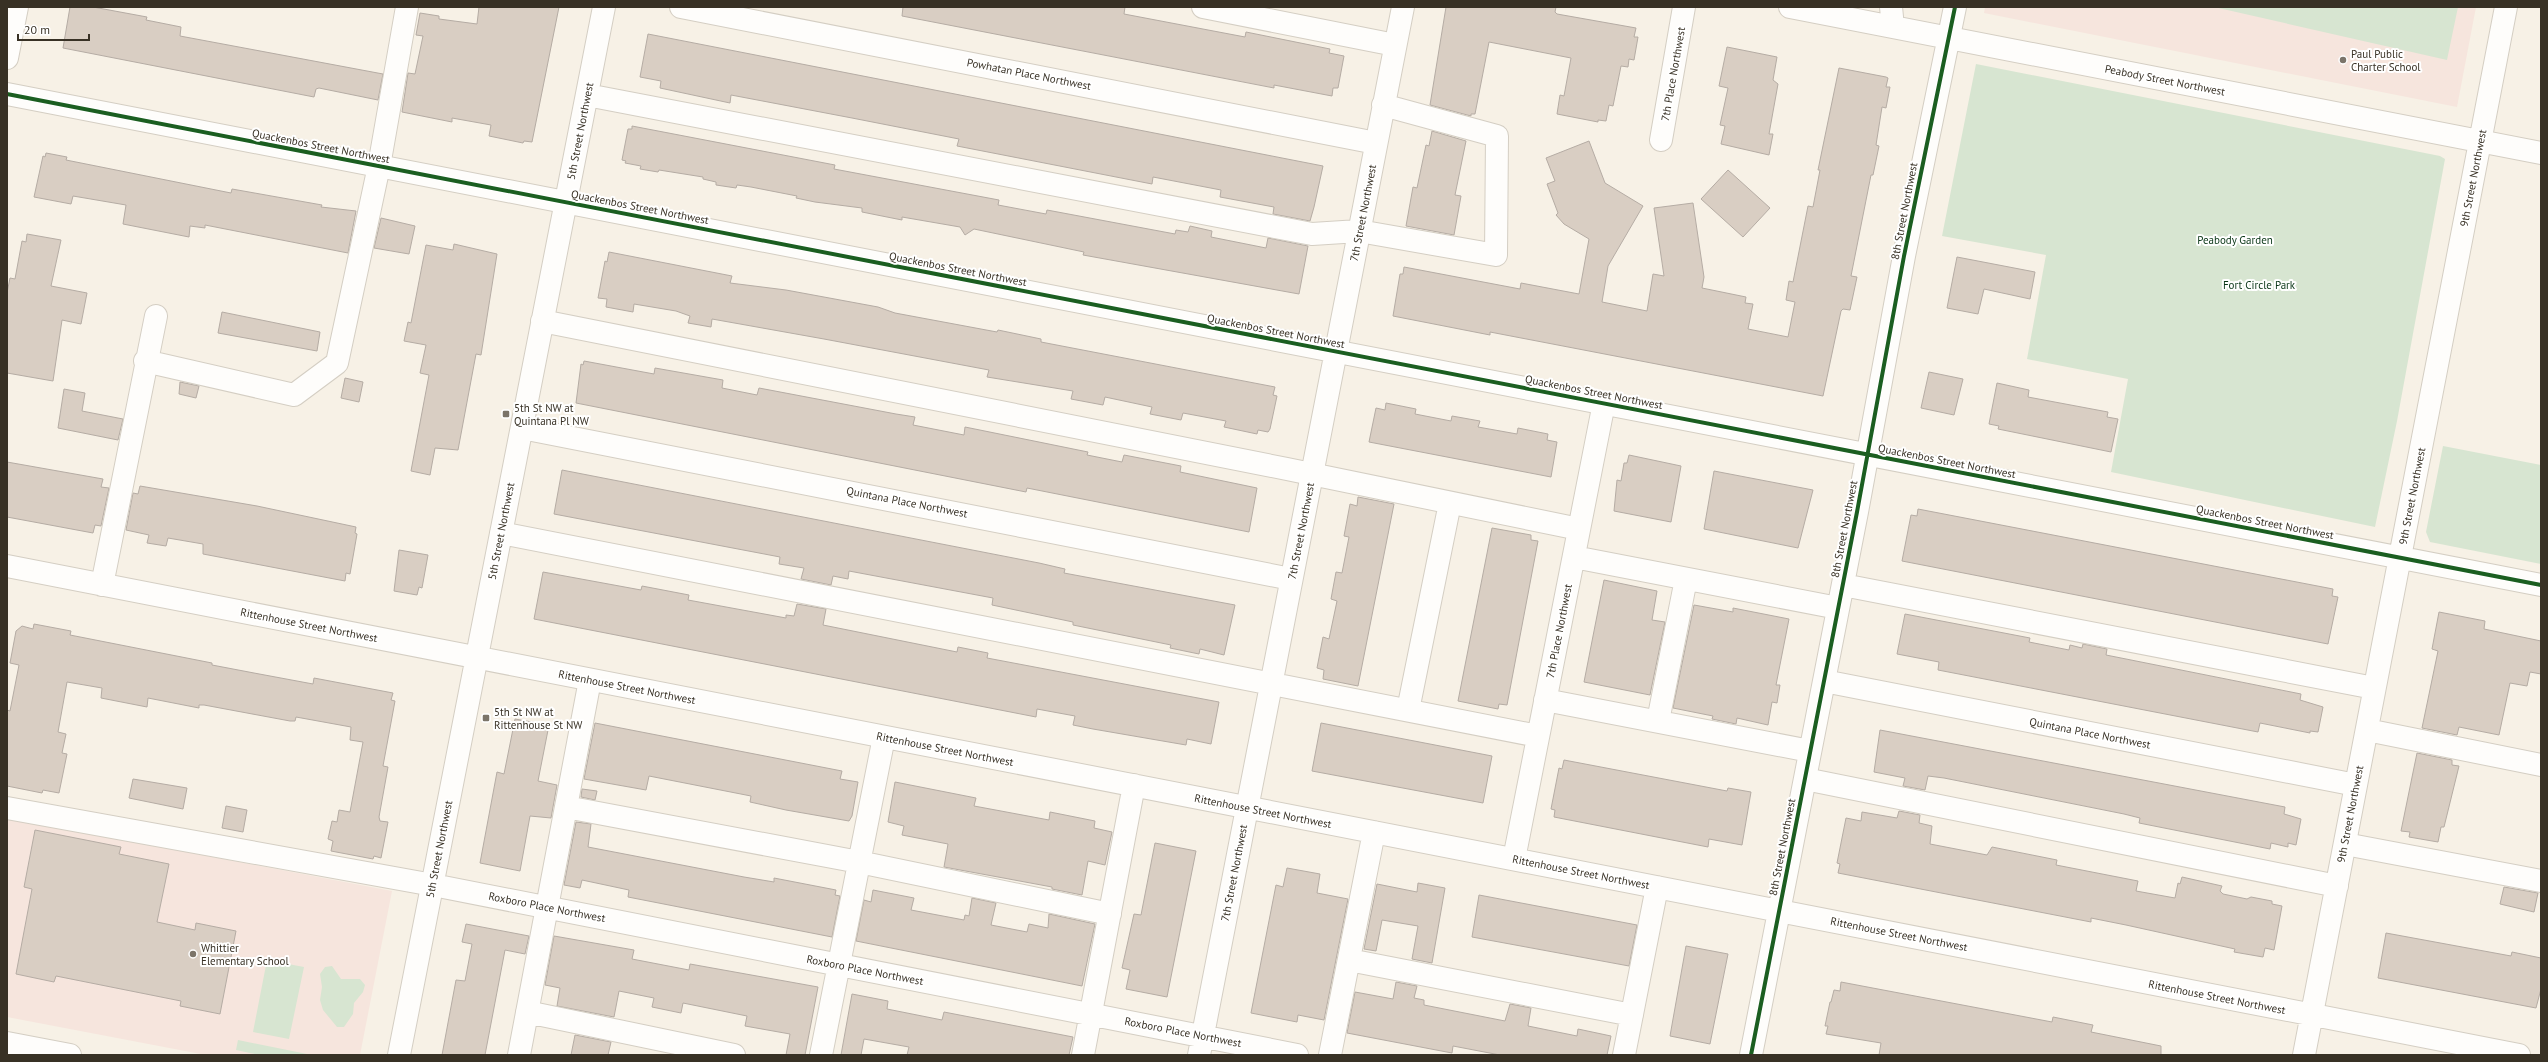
<svg xmlns="http://www.w3.org/2000/svg" width="2548" height="1062" font-family="'PT Sans',sans-serif">
  <style>
    .education { fill: #f6e5dd }
    .green { fill: #d7e5d1 }
    .building { fill: #d9cec3; stroke: #b5aca4 }
    .lines { fill: none; stroke-linecap: round; stroke-linejoin: round }
    .minor-casing { stroke: #d4cec3; stroke-width: 24 }
    .minor { stroke: #fefdfb; stroke-width: 22 }
    .cycleway-casing { stroke: #fff; stroke-width: 6 }
    .cycleway { stroke: #1b5e20; stroke-width: 4 }
    .poi-dot { fill: #7b7469; stroke: #fff; stroke-width: 1.5 }
    .labels { text-anchor: middle; stroke-width: 4; stroke-linejoin: round; paint-order: stroke }
    .poi-label { font-size: 11px; fill: #383125; stroke: #fff; text-anchor: start }
    .street-label { font-size: 11px; fill: #383125; stroke: #fff }
    .park-label { font-size: 11px; fill: #093616; stroke: #fff }
  </style>
  <rect width="100%" height="100%" fill="#f7f1e6"/>
  <path class="education" d="M 1985,7 L 2476,7 L 2457,107 L 1984,13 Z
    M 7,818 L 392,891 L 360,1055 L 206,1055 L 7,1017 Z"/>
  <path class="green" d="M 2214,7 L 2458,7 L 2447,60 Z
    M 1976,64 L 2440,156 L 2445,159 L 2397,421 L 2375,527 L 2111,472 L 2128,379 L 2027,359 L 2046,255 L 1942,236 Z
    M 2443,446 L 2541,465 L 2541,564 L 2430,542 L 2426,532 Z
    M 267,960 L 304,967 L 289,1039 L 253,1032 Z
    M 332,966 L 341,979 L 360,979 L 365,985 L 363,992 L 354,1003 L 353,1014 L 344,1027 L 337,1027 L 323,1010 L 320,1000 L 322,987 L 320,974 L 325,967 Z
    M 238,1040 L 312,1055 L 260,1055 L 236,1050 Z"/>
  <path class="building" d="M 70,7 L 93,7 L 147,17 L 146,20 L 181,27 L 180,36 L 383,74 L 378,100 L 319,88 L 316,89 L 314,97 L 63,48 Z
    M 479,7 L 559,7 L 532,142 L 524,141 L 523,143 L 489,136 L 491,125 L 452,118 L 452,122 L 402,112 L 408,73 L 415,74 L 423,36 L 416,35 L 420,13 L 439,16 L 439,19 L 477,24 Z
    M 903,7 L 1125,7 L 1124,14 L 1245,37 L 1246,32 L 1330,49 L 1329,53 L 1344,56 L 1338,88 L 1333,88 L 1332,96 L 1274,85 L 1274,88 L 902,16 Z
    M 1446,7 L 1556,7 L 1555,12 L 1557,14 L 1636,28 L 1634,37 L 1638,37 L 1634,60 L 1629,59 L 1628,67 L 1621,66 L 1613,106 L 1609,105 L 1606,121 L 1598,120 L 1598,122 L 1557,114 L 1560,95 L 1564,96 L 1571,58 L 1489,42 L 1475,114 L 1471,114 L 1471,116 L 1430,105 Z
    M 648,34 L 1323,166 L 1314,207 L 1310,221 L 1273,214 L 1274,207 L 1220,197 L 1221,190 L 1153,177 L 1152,184 L 957,146 L 959,139 L 852,118 L 731,95 L 730,103 L 660,88 L 661,81 L 640,77 Z
    M 1727,47 L 1777,57 L 1773,80 L 1778,84 L 1769,134 L 1773,134 L 1769,155 L 1721,144 L 1725,126 L 1720,125 L 1728,88 L 1719,86 Z
    M 1839,68 L 1886,77 L 1888,78 L 1886,87 L 1890,87 L 1886,108 L 1882,107 L 1876,145 L 1879,146 L 1873,175 L 1871,175 L 1851,276 L 1857,277 L 1850,310 L 1843,309 L 1841,311 L 1823,396 L 1490,332 L 1490,335 L 1393,316 L 1400,274 L 1403,274 L 1404,267 L 1520,289 L 1521,283 L 1579,294 L 1589,239 L 1564,224 L 1556,215 L 1558,213 L 1547,184 L 1555,181 L 1546,158 L 1589,141 L 1605,183 L 1643,206 L 1608,266 L 1602,302 L 1647,311 L 1653,274 L 1664,276 L 1654,208 L 1693,203 L 1704,277 L 1702,288 L 1746,297 L 1745,303 L 1753,304 L 1748,329 L 1788,337 L 1795,302 L 1786,300 L 1789,281 L 1793,282 L 1808,206 L 1813,207 L 1820,170 L 1818,170 Z
    M 632,126 L 835,165 L 834,169 L 999,200 L 998,205 L 1046,214 L 1047,210 L 1175,234 L 1176,230 L 1188,232 L 1190,226 L 1212,231 L 1211,237 L 1266,248 L 1268,238 L 1308,246 L 1299,294 L 1083,255 L 1084,252 L 974,229 L 965,235 L 960,227 L 902,217 L 902,220 L 862,212 L 862,208 L 815,202 L 796,198 L 797,196 L 751,187 L 737,185 L 736,188 L 716,185 L 716,182 L 703,179 L 703,177 L 659,170 L 658,172 L 640,169 L 641,166 L 625,163 L 626,161 L 622,160 L 628,129 L 632,129 Z
    M 1432,131 L 1466,141 L 1455,195 L 1461,196 L 1454,235 L 1406,226 L 1413,187 L 1417,188 L 1426,145 L 1429,146 Z
    M 46,153 L 67,157 L 66,160 L 231,193 L 232,189 L 322,205 L 321,207 L 356,211 L 348,253 L 205,225 L 205,228 L 190,226 L 189,237 L 123,224 L 126,205 L 73,196 L 71,204 L 34,197 L 43,156 L 45,157 Z
    M 1728,170 L 1770,208 L 1743,237 L 1701,199 Z
    M 381,218 L 415,226 L 409,254 L 374,248 Z
    M 27,234 L 61,240 L 51,286 L 87,293 L 81,324 L 62,320 L 53,381 L 7,373 L 7,293 L 10,278 L 15,279 L 22,241 L 26,242 Z
    M 454,244 L 497,254 L 481,355 L 476,354 L 458,450 L 435,448 L 430,475 L 411,471 L 429,375 L 420,373 L 426,345 L 404,341 L 408,322 L 411,323 L 426,245 L 453,250 Z
    M 609,252 L 732,276 L 730,283 L 786,290 L 878,307 L 895,313 L 997,332 L 998,330 L 1041,339 L 1041,342 L 1275,387 L 1273,395 L 1277,396 L 1270,429 L 1268,432 L 1258,430 L 1257,434 L 1224,427 L 1226,421 L 1183,413 L 1181,420 L 1150,414 L 1152,407 L 1105,397 L 1103,405 L 1071,399 L 1073,391 L 987,377 L 989,370 L 824,339 L 712,319 L 711,327 L 688,323 L 690,316 L 676,311 L 634,304 L 633,312 L 606,307 L 607,299 L 598,298 L 605,261 L 607,262 Z
    M 1957,257 L 2035,272 L 2030,299 L 1984,289 L 1978,314 L 1947,308 Z
    M 222,312 L 320,332 L 317,351 L 218,333 Z
    M 584,361 L 654,374 L 655,368 L 723,380 L 722,388 L 757,395 L 759,388 L 896,414 L 915,417 L 913,425 L 964,435 L 965,427 L 1088,452 L 1087,455 L 1122,462 L 1124,455 L 1181,466 L 1180,472 L 1257,488 L 1249,532 L 1027,488 L 1026,492 L 576,403 L 581,364 L 583,365 Z
    M 1929,372 L 1963,379 L 1954,415 L 1921,408 Z
    M 345,378 L 363,382 L 359,402 L 341,398 Z
    M 180,382 L 199,386 L 196,398 L 179,394 Z
    M 1997,383 L 2029,390 L 2028,397 L 2108,412 L 2107,417 L 2118,419 L 2111,452 L 1998,429 L 1999,426 L 1989,424 Z
    M 64,389 L 85,393 L 82,411 L 123,419 L 118,440 L 58,428 Z
    M 1386,403 L 1416,409 L 1415,414 L 1451,421 L 1452,416 L 1480,421 L 1478,427 L 1517,434 L 1518,428 L 1548,434 L 1547,440 L 1557,442 L 1551,477 L 1369,442 L 1376,408 L 1385,410 Z
    M 1629,455 L 1681,466 L 1671,522 L 1614,511 L 1617,480 L 1621,481 L 1624,463 L 1627,463 Z
    M 7,462 L 103,479 L 101,487 L 109,488 L 101,526 L 95,525 L 93,533 L 7,517 Z
    M 562,470 L 1039,563 L 1065,569 L 1064,573 L 1235,605 L 1224,655 L 1200,649 L 1199,654 L 1170,648 L 1171,645 L 1073,625 L 1073,622 L 992,605 L 993,598 L 849,571 L 848,579 L 833,576 L 831,585 L 801,579 L 804,568 L 779,564 L 780,557 L 554,514 Z
    M 1714,471 L 1813,490 L 1798,548 L 1704,529 Z
    M 140,486 L 257,506 L 356,527 L 355,533 L 357,534 L 350,574 L 346,573 L 345,581 L 203,554 L 203,544 L 168,538 L 166,546 L 147,543 L 149,535 L 126,530 L 133,493 L 138,494 Z
    M 1358,497 L 1394,504 L 1358,686 L 1323,679 L 1324,670 L 1317,668 L 1323,637 L 1329,639 L 1337,601 L 1331,599 L 1336,572 L 1342,573 L 1349,537 L 1344,536 L 1350,504 L 1357,506 Z
    M 1918,509 L 2333,589 L 2332,596 L 2338,597 L 2328,644 L 1902,561 L 1911,515 L 1917,516 Z
    M 1492,528 L 1531,535 L 1531,540 L 1538,541 L 1507,705 L 1499,704 L 1498,709 L 1458,701 Z
    M 399,550 L 428,555 L 422,588 L 419,587 L 417,595 L 394,591 Z
    M 543,572 L 641,590 L 642,586 L 689,595 L 688,600 L 786,618 L 786,615 L 794,616 L 797,604 L 826,609 L 823,625 L 957,652 L 958,647 L 988,653 L 987,658 L 1219,702 L 1211,744 L 1187,739 L 1186,745 L 1093,729 L 1073,725 L 1075,716 L 1037,709 L 1036,717 L 534,619 Z
    M 1604,580 L 1657,591 L 1652,620 L 1665,622 L 1650,695 L 1584,682 Z
    M 1694,605 L 1733,612 L 1733,608 L 1789,619 L 1776,685 L 1780,685 L 1777,703 L 1772,702 L 1768,725 L 1737,718 L 1736,724 L 1712,719 L 1713,716 L 1673,708 Z
    M 2439,612 L 2485,621 L 2484,629 L 2541,641 L 2541,674 L 2530,672 L 2527,686 L 2510,683 L 2499,735 L 2459,727 L 2457,735 L 2422,728 L 2438,651 L 2432,649 Z
    M 1905,614 L 2030,638 L 2029,642 L 2069,650 L 2070,645 L 2082,648 L 2083,644 L 2107,649 L 2106,655 L 2301,694 L 2300,700 L 2323,707 L 2318,732 L 2310,731 L 2310,733 L 2260,723 L 2258,732 L 1938,670 L 1939,662 L 1897,654 Z
    M 34,624 L 71,631 L 70,635 L 212,663 L 212,665 L 254,673 L 313,684 L 314,678 L 393,693 L 391,700 L 395,701 L 383,766 L 388,767 L 379,817 L 380,821 L 388,822 L 381,858 L 374,856 L 373,859 L 331,851 L 333,841 L 328,839 L 332,821 L 337,822 L 339,810 L 350,812 L 363,742 L 350,740 L 351,727 L 296,717 L 295,721 L 290,721 L 204,705 L 199,705 L 199,708 L 148,698 L 147,707 L 101,698 L 102,688 L 67,682 L 58,732 L 66,734 L 62,753 L 67,754 L 59,793 L 43,790 L 42,793 L 7,786 L 7,710 L 10,711 L 19,665 L 10,663 L 16,631 L 22,626 L 33,629 Z
    M 515,719 L 549,725 L 538,781 L 557,785 L 551,818 L 530,816 L 520,871 L 480,863 L 497,772 L 504,774 Z
    M 595,723 L 842,771 L 840,779 L 858,782 L 852,816 L 849,821 L 786,810 L 750,802 L 751,796 L 649,776 L 646,790 L 584,779 Z
    M 1321,723 L 1492,756 L 1483,803 L 1312,771 Z
    M 1880,730 L 2285,807 L 2284,814 L 2301,819 L 2296,845 L 2288,843 L 2288,847 L 2271,843 L 2270,849 L 2139,823 L 2140,818 L 2124,814 L 1944,778 L 1928,776 L 1925,790 L 1903,786 L 1905,778 L 1874,772 Z
    M 2417,753 L 2452,760 L 2452,765 L 2459,766 L 2444,827 L 2441,827 L 2438,842 L 2409,837 L 2410,832 L 2401,831 Z
    M 1564,760 L 1727,791 L 1728,788 L 1751,792 L 1742,845 L 1709,839 L 1708,847 L 1554,817 L 1555,810 L 1551,809 L 1559,768 L 1562,769 Z
    M 133,779 L 187,788 L 183,809 L 129,798 Z
    M 895,782 L 976,798 L 974,806 L 1001,811 L 1049,820 L 1050,812 L 1095,821 L 1094,828 L 1112,832 L 1105,865 L 1088,861 L 1082,895 L 1052,889 L 1052,887 L 944,867 L 948,844 L 902,835 L 904,826 L 888,822 Z
    M 582,789 L 597,791 L 595,800 L 581,797 Z
    M 226,806 L 247,810 L 243,832 L 222,828 Z
    M 1899,811 L 1920,815 L 1919,823 L 1932,826 L 1930,844 L 1987,855 L 1992,847 L 2057,860 L 2056,865 L 2138,881 L 2136,891 L 2175,898 L 2178,883 L 2180,884 L 2182,877 L 2222,886 L 2220,891 L 2223,894 L 2247,899 L 2251,897 L 2272,901 L 2272,904 L 2282,906 L 2274,950 L 2265,948 L 2263,957 L 2234,952 L 2235,949 L 2126,925 L 2091,918 L 2091,922 L 1838,873 L 1840,864 L 1837,863 L 1846,818 L 1861,821 L 1862,812 L 1897,818 Z
    M 576,822 L 591,824 L 588,847 L 744,877 L 774,882 L 774,878 L 836,890 L 835,895 L 840,896 L 832,937 L 628,897 L 629,890 L 582,880 L 580,888 L 564,885 Z
    M 35,830 L 121,847 L 119,854 L 169,864 L 157,922 L 195,930 L 196,923 L 236,931 L 220,1014 L 180,1006 L 181,1001 L 56,976 L 54,982 L 16,974 L 32,889 L 24,887 Z
    M 1155,843 L 1196,851 L 1167,997 L 1126,989 L 1130,970 L 1122,968 L 1134,914 L 1141,915 Z
    M 1287,868 L 1320,874 L 1317,893 L 1348,899 L 1324,1020 L 1298,1015 L 1297,1022 L 1251,1013 L 1276,885 L 1283,887 Z
    M 1418,883 L 1445,888 L 1432,963 L 1412,959 L 1418,926 L 1382,920 L 1376,951 L 1364,949 L 1377,884 L 1417,892 Z
    M 2504,887 L 2538,893 L 2534,912 L 2500,904 Z
    M 873,890 L 914,898 L 911,910 L 964,920 L 965,915 L 969,916 L 972,898 L 996,903 L 991,925 L 1027,932 L 1029,924 L 1048,928 L 1049,914 L 1095,924 L 1082,986 L 856,941 L 864,900 L 871,902 Z
    M 1479,895 L 1637,925 L 1629,966 L 1472,937 Z
    M 466,924 L 529,936 L 525,954 L 505,950 L 485,1055 L 442,1055 L 456,980 L 465,981 L 472,944 L 462,942 Z
    M 2386,933 L 2511,956 L 2512,952 L 2541,958 L 2541,989 L 2536,1008 L 2378,978 Z
    M 554,936 L 634,950 L 632,959 L 689,970 L 690,964 L 818,987 L 805,1055 L 786,1055 L 790,1034 L 745,1026 L 747,1016 L 683,1003 L 681,1013 L 652,1007 L 654,998 L 619,991 L 614,1017 L 557,1006 L 560,988 L 545,985 Z
    M 1686,946 L 1728,954 L 1710,1044 L 1670,1036 Z
    M 1396,982 L 1417,986 L 1414,998 L 1424,1000 L 1424,1005 L 1505,1021 L 1510,1004 L 1531,1008 L 1528,1026 L 1577,1036 L 1578,1029 L 1611,1036 L 1607,1055 L 1500,1055 L 1453,1046 L 1452,1053 L 1347,1033 L 1355,992 L 1393,999 Z
    M 1841,982 L 2052,1022 L 2053,1017 L 2093,1025 L 2091,1032 L 2161,1046 L 2161,1055 L 1879,1055 L 1881,1043 L 1826,1034 L 1828,1026 L 1825,1026 L 1830,1002 L 1831,1002 L 1834,990 L 1840,991 Z
    M 852,994 L 888,1001 L 887,1009 L 942,1020 L 944,1012 L 1073,1037 L 1069,1055 L 907,1055 L 909,1047 L 864,1039 L 861,1055 L 841,1055 Z
    M 575,1035 L 611,1042 L 608,1055 L 571,1055 Z"/>
  <g class="lines">
    <g class="minor-casing">
      <path id="minor" d="M 681,7 L 1376,143
        M 1203,7 L 1395,45
        M 1790,7 L 2541,153
        M 1891,7 L 1893,27
        M 7,58 L 17,7
        M 7,94 L 2541,585
        M 587,95 L 1312,234 L 1359,231 L 1496,255 L 1497,136 L 1383,105
        M 1661,140 L 1684,7
        M 542,321 L 1287,469 L 1579,529
        M 145,361 L 294,395 L 337,363 L 379,166 L 407,7
        M 522,428 L 1291,579
        M 501,533 L 1538,736
        M 1574,557 L 1838,608
        M 7,566 L 2519,1055
        M 102,585 L 156,316
        M 1843,585 L 2374,688
        M 1824,681 L 2356,785
        M 1545,700 L 1810,751
        M 1408,710 L 1450,503
        M 1658,721 L 1686,579
        M 2367,730 L 2541,765
        M 1805,779 L 2337,886
        M 566,807 L 859,862 L 1110,914
        M 7,808 L 433,885 L 1297,1055
        M 2345,844 L 2541,881
        M 1514,859 L 1604,403
        M 1349,960 L 1632,1015
        M 527,1012 L 734,1055
        M 7,1043 L 70,1055
        M 399,1055 L 604,7
        M 519,1055 L 590,680
        M 821,1055 L 884,737
        M 1083,1055 L 1134,785
        M 1199,1055 L 1403,7
        M 1330,1055 L 1374,832
        M 1624,1055 L 1657,887
        M 1751,1055 L 1857,512 L 1904,256 L 1955,7
        M 2304,1055 L 2506,7"/>
    </g>
    <use href="#minor" class="minor"/>
    <g class="cycleway-casing">
      <path id="cycleway" d="M 7,94 L 2541,585
        M 1751,1055 L 1857,512 L 1904,256 L 1955,7"/>
    </g>
    <use href="#cycleway" class="cycleway"/>
  </g>
  <g class="poi-dot">
    <circle cx="2343" cy="60" r="4"/>
    <rect x="502" y="410" width="8" height="8" rx="2"/>
    <rect x="482" y="714" width="8" height="8" rx="2"/>
    <circle cx="193" cy="954" r="4"/>
  </g>
  <g class="labels">
    <g class="poi-label">
      <text x="2351" y="58">Paul Public<tspan x="2351" dy="13">Charter School</tspan></text>
      <text x="514" y="412">5th St NW at<tspan x="514" dy="13">Quintana Pl NW</tspan></text>
      <text x="494" y="716">5th St NW at<tspan x="494" dy="13">Rittenhouse St NW</tspan></text>
      <text x="201" y="952">Whittier<tspan x="201" dy="13">Elementary School</tspan></text>
    </g>
    <g class="street-label">
      <text transform="translate(1029 74) rotate(11)" y="4">Powhatan Place Northwest</text>
      <text transform="translate(1673 74) rotate(-80)" y="4">7th Place Northwest</text>
      <text transform="translate(2165 80) rotate(11)" y="4">Peabody Street Northwest</text>
      <text transform="translate(580 131) rotate(-79)" y="4">5th Street Northwest</text>
      <text transform="translate(321 146) rotate(11)" y="4">Quackenbos Street Northwest</text>
      <text transform="translate(2473 178) rotate(-79)" y="4">9th Street Northwest</text>
      <text transform="translate(640 207) rotate(11)" y="4">Quackenbos Street Northwest</text>
      <text transform="translate(1904 211) rotate(-79)" y="4">8th Street Northwest</text>
      <text transform="translate(1363 213) rotate(-79)" y="4">7th Street Northwest</text>
      <text transform="translate(958 269) rotate(11)" y="4">Quackenbos Street Northwest</text>
      <text transform="translate(1276 331) rotate(11)" y="4">Quackenbos Street Northwest</text>
      <text transform="translate(1594 392) rotate(11)" y="4">Quackenbos Street Northwest</text>
      <text transform="translate(1947 461) rotate(11)" y="4">Quackenbos Street Northwest</text>
      <text transform="translate(2412 496) rotate(-79)" y="4">9th Street Northwest</text>
      <text transform="translate(907 502) rotate(11)" y="4">Quintana Place Northwest</text>
      <text transform="translate(2265 522) rotate(11)" y="4">Quackenbos Street Northwest</text>
      <text transform="translate(1844 529) rotate(-79)" y="4">8th Street Northwest</text>
      <text transform="translate(501 531) rotate(-79)" y="4">5th Street Northwest</text>
      <text transform="translate(1301 531) rotate(-79)" y="4">7th Street Northwest</text>
      <text transform="translate(309 625) rotate(11)" y="4">Rittenhouse Street Northwest</text>
      <text transform="translate(1559 631) rotate(-79)" y="4">7th Place Northwest</text>
      <text transform="translate(627 687) rotate(11)" y="4">Rittenhouse Street Northwest</text>
      <text transform="translate(2090 733) rotate(11)" y="4">Quintana Place Northwest</text>
      <text transform="translate(945 749) rotate(11)" y="4">Rittenhouse Street Northwest</text>
      <text transform="translate(1263 811) rotate(11)" y="4">Rittenhouse Street Northwest</text>
      <text transform="translate(2350 814) rotate(-79)" y="4">9th Street Northwest</text>
      <text transform="translate(1782 847) rotate(-79)" y="4">8th Street Northwest</text>
      <text transform="translate(439 849) rotate(-79)" y="4">5th Street Northwest</text>
      <text transform="translate(1581 872) rotate(11)" y="4">Rittenhouse Street Northwest</text>
      <text transform="translate(1234 873) rotate(-79)" y="4">7th Street Northwest</text>
      <text transform="translate(547 907) rotate(11)" y="4">Roxboro Place Northwest</text>
      <text transform="translate(1899 934) rotate(11)" y="4">Rittenhouse Street Northwest</text>
      <text transform="translate(865 970) rotate(11)" y="4">Roxboro Place Northwest</text>
      <text transform="translate(2217 997) rotate(11)" y="4">Rittenhouse Street Northwest</text>
      <text transform="translate(1183 1032) rotate(11)" y="4">Roxboro Place Northwest</text>
    </g>
    <g class="park-label">
      <text x="2235" y="244">Peabody Garden</text>
      <text x="2259" y="289">Fort Circle Park</text>
    </g>
  </g>
  <rect width="2548" height="1062" fill="none" stroke="#383125" stroke-width="16"/>
  <path d="M18 34v6h71v-6" fill="none" stroke="#383125" stroke-width="2"/>
  <text x="24" y="34" font-size="12" fill="#383125" stroke="#ffffff" stroke-width="3" paint-order="stroke">20 m</text>
</svg>
